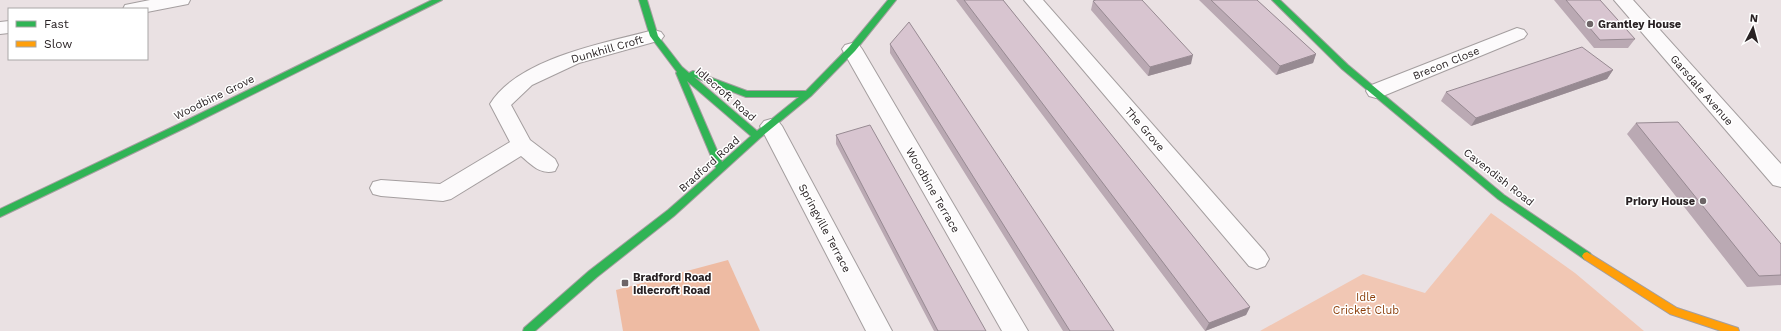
<svg xmlns="http://www.w3.org/2000/svg" width="1781" height="331" font-family="'Work Sans',sans-serif">
  <style>
    .green { fill: #f1c7b4 }
    .forest { fill: #eebba3 }
    .lines { fill: none; stroke-linecap: round; stroke-linejoin: round }
    .street-casing { stroke: #a49e9f; stroke-width: 2 }
    .fast-casing { stroke: #a49e9f; stroke-width: 2 }
    .slow-casing { stroke: #a49e9f; stroke-width: 2 }
    .street { fill: #fcfafb; fill-rule: evenodd }
    .fast { fill: #30b455; fill-rule: evenodd }
    .slow { fill: #ff9f0a; fill-rule: evenodd }
    .wall { fill: #baa9b3 }
    .shaded-wall { fill: #978a92 }
    .building { fill: #d8c5d0; stroke: #978a92 }
    .poi-dot { fill: #6d6567; stroke: #fff; stroke-width: 1.5 }
    .labels { text-anchor: middle; stroke-width: 3; stroke-linejoin: round; paint-order: stroke }
    .poi-label { font-size: 11px; font-weight: bold; fill: #292224; stroke: #fff; text-anchor: start }
    .street-label { font-size: 11px; fill: #292224; stroke: #fff }
    .park-label { font-size: 11px; fill: #8b3e0a; stroke: #fff }
  </style>
  <rect width="100%" height="100%" fill="#eae1e3"/>
  <path class="green" d="M 1491,213 L 1575,273 L 1644,331 L 1260,331 L 1363,274 L 1425,293 Z"/>
  <path class="forest" d="M 728,260 L 760,331 L 623,331 L 616,290 Z"/>
  <g class="lines">
    <g class="street-casing">
      <path id="street" d="M 150,0 L 190,0 L 188,4 L 147,12 L 147,9 L 123,9 L 125,5 Z
        M 1024,0 L 1043,0 L 1265,252 L 1269,259 L 1265,266 L 1257,269 L 1249,266 Z
        M 1614,0 L 1633,0 L 1781,164 L 1781,187 L 1773,185 Z
        M 9,21 L 9,33 L 0,34 L 0,22 Z
        M 1517,28 L 1524,30 L 1527,34 L 1524,38 L 1383,96 L 1376,98 L 1369,96 L 1366,91 L 1369,86 Z
        M 654,30 L 661,32 L 664,36 L 661,40 L 579,63 L 532,85 L 511,105 L 530,140 L 555,159 L 558,165 L 555,171 C 540,175 532,165 521,156 L 451,199 L 443,201 L 381,196 L 373,194 L 370,188 L 373,182 L 381,180 L 440,184 L 510,142 L 490,104 C 518,58 605,43 654,30 Z
        M 852,43 L 859,45 L 862,49 L 1028,331 L 1002,331 L 842,49 L 845,45 Z
        M 771,119 L 778,121 L 782,126 L 892,331 L 866,331 L 760,126 L 764,121 Z"/>
    </g>
    <g class="fast-casing">
      <path id="fast" d="M 432,0 L 442,0 L 189,126 L 0,217 L 0,209 L 183,122 Z
        M 639,0 L 647,0 L 658,36 L 682,67 L 689,73 L 693,71 L 696,72 L 747,91 L 806,91 L 849,47 L 888,0 L 896,0 L 855,51 L 811,96 L 760,138 L 674,216 L 597,277 L 535,331 L 523,331 L 524,328 L 589,271 L 668,210 L 716,168 L 676,73 L 677,72 L 650,36 ZM 694,77 L 746,97 L 799,97 L 757,131 ZM 687,81 L 751,136 L 722,162 Z
        M 1272,0 L 1280,0 L 1348,65 L 1504,195 L 1590,253 L 1592,256 L 1590,259 L 1587,260 L 1584,259 L 1498,199 L 1342,69 Z"/>
    </g>
    <g class="slow-casing">
      <path id="slow" d="M 1587,252 L 1677,308 L 1738,328 L 1739,331 L 1721,331 L 1670,314 L 1584,259 L 1582,256 L 1584,253 Z"/>
    </g>
    <use href="#street" class="street"/>
    <use href="#fast" class="fast"/>
    <use href="#slow" class="slow"/>
  </g>
  <path class="wall" d="M 956,0 L 1003,0 L 1250,307 L 1246,315 L 1205,331 Z
    M 1199,0 L 1257,0 L 1316,54 L 1313,63 L 1276,75 Z
    M 1554,0 L 1600,0 L 1635,39 L 1628,48 L 1594,48 Z
    M 1093,1 L 1191,64 L 1148,76 L 1091,10 Z
    M 890,44 L 1114,331 L 1063,331 L 890,53 Z
    M 1613,70 L 1607,79 L 1471,126 L 1441,101 L 1446,92 Z
    M 1636,123 L 1781,244 L 1781,285 L 1747,287 L 1627,134 Z
    M 836,135 L 986,331 L 934,331 L 836,144 Z"/>
  <path class="shaded-wall" d="M 1316,54 L 1313,63 L 1276,75 L 1280,66 Z
    M 1193,55 L 1191,64 L 1148,76 L 1150,67 Z
    M 1613,70 L 1607,79 L 1471,126 L 1476,118 Z
    M 1250,307 L 1246,315 L 1205,331 L 1209,323 Z"/>
  <path class="building" d="M 964,0 L 1003,0 L 1250,307 L 1209,323 Z
    M 1096,0 L 1142,0 L 1193,55 L 1150,67 L 1093,1 Z
    M 1211,0 L 1257,0 L 1316,54 L 1280,66 Z
    M 1566,0 L 1600,0 L 1635,39 L 1600,40 Z
    M 909,22 L 1114,331 L 1070,331 L 890,44 Z
    M 1582,47 L 1613,70 L 1476,118 L 1446,92 Z
    M 1678,122 L 1781,244 L 1781,275 L 1759,276 L 1636,123 Z
    M 870,125 L 986,331 L 938,331 L 836,135 Z"/>
  <g class="poi-dot">
    <circle cx="1590" cy="24" r="4"/>
    <circle cx="1703" cy="201" r="4"/>
    <rect x="621" y="279" width="8" height="8" rx="2"/>
  </g>
  <g class="labels">
    <g class="poi-label">
      <text x="1598" y="28">Grantley House</text>
      <text x="1695" y="205" text-anchor="end">Priory House</text>
      <text x="633" y="281">Bradford Road<tspan x="633" dy="13">Idlecroft Road</tspan></text>
    </g>
    <g class="street-label">
      <text transform="translate(607 49) rotate(-16)" y="4">Dunkhill Croft</text>
      <text transform="translate(1446 63) rotate(-22)" y="4">Brecon Close</text>
      <text transform="translate(1702 90) rotate(49)" y="4">Garsdale Avenue</text>
      <text transform="translate(726 94) rotate(41)" y="4">Idlecroft Road</text>
      <text transform="translate(214 97) rotate(-26)" y="4">Woodbine Grove</text>
      <text transform="translate(1145 129) rotate(49)" y="4">The Grove</text>
      <text transform="translate(709 164) rotate(-42)" y="4">Bradford Road</text>
      <text transform="translate(1499 177) rotate(38)" y="4">Cavendish Road</text>
      <text transform="translate(933 190) rotate(60)" y="4">Woodbine Terrace</text>
      <text transform="translate(825 228) rotate(62)" y="4">Springville Terrace</text>
    </g>
    <g class="park-label">
      <text x="1366" y="301">Idle<tspan x="1366" dy="13">Cricket Club</tspan></text>
    </g>
  </g>
  <rect x="8" y="8" width="140" height="52" fill="#ffffff" stroke="#a9a7a7"/>
  <rect x="16" y="21" width="20" height="6" fill="#30b455" stroke="#a9a7a7"/>
  <text x="44" y="28" font-size="12" fill="#292224">Fast</text>
  <rect x="16" y="41" width="20" height="6" fill="#ff9f0a" stroke="#a9a7a7"/>
  <text x="44" y="48" font-size="12" fill="#292224">Slow</text>
  <g transform="translate(1753 28) rotate(6)" stroke="#ffffff" stroke-width="3" paint-order="stroke">
  <path d="M0-3L7 15L0 10L-7 15Z" fill="#292224"/>
  <text y="-6" font-size="11" font-weight="bold" text-anchor="middle" fill="#292224">N</text>
  </g>
</svg>
